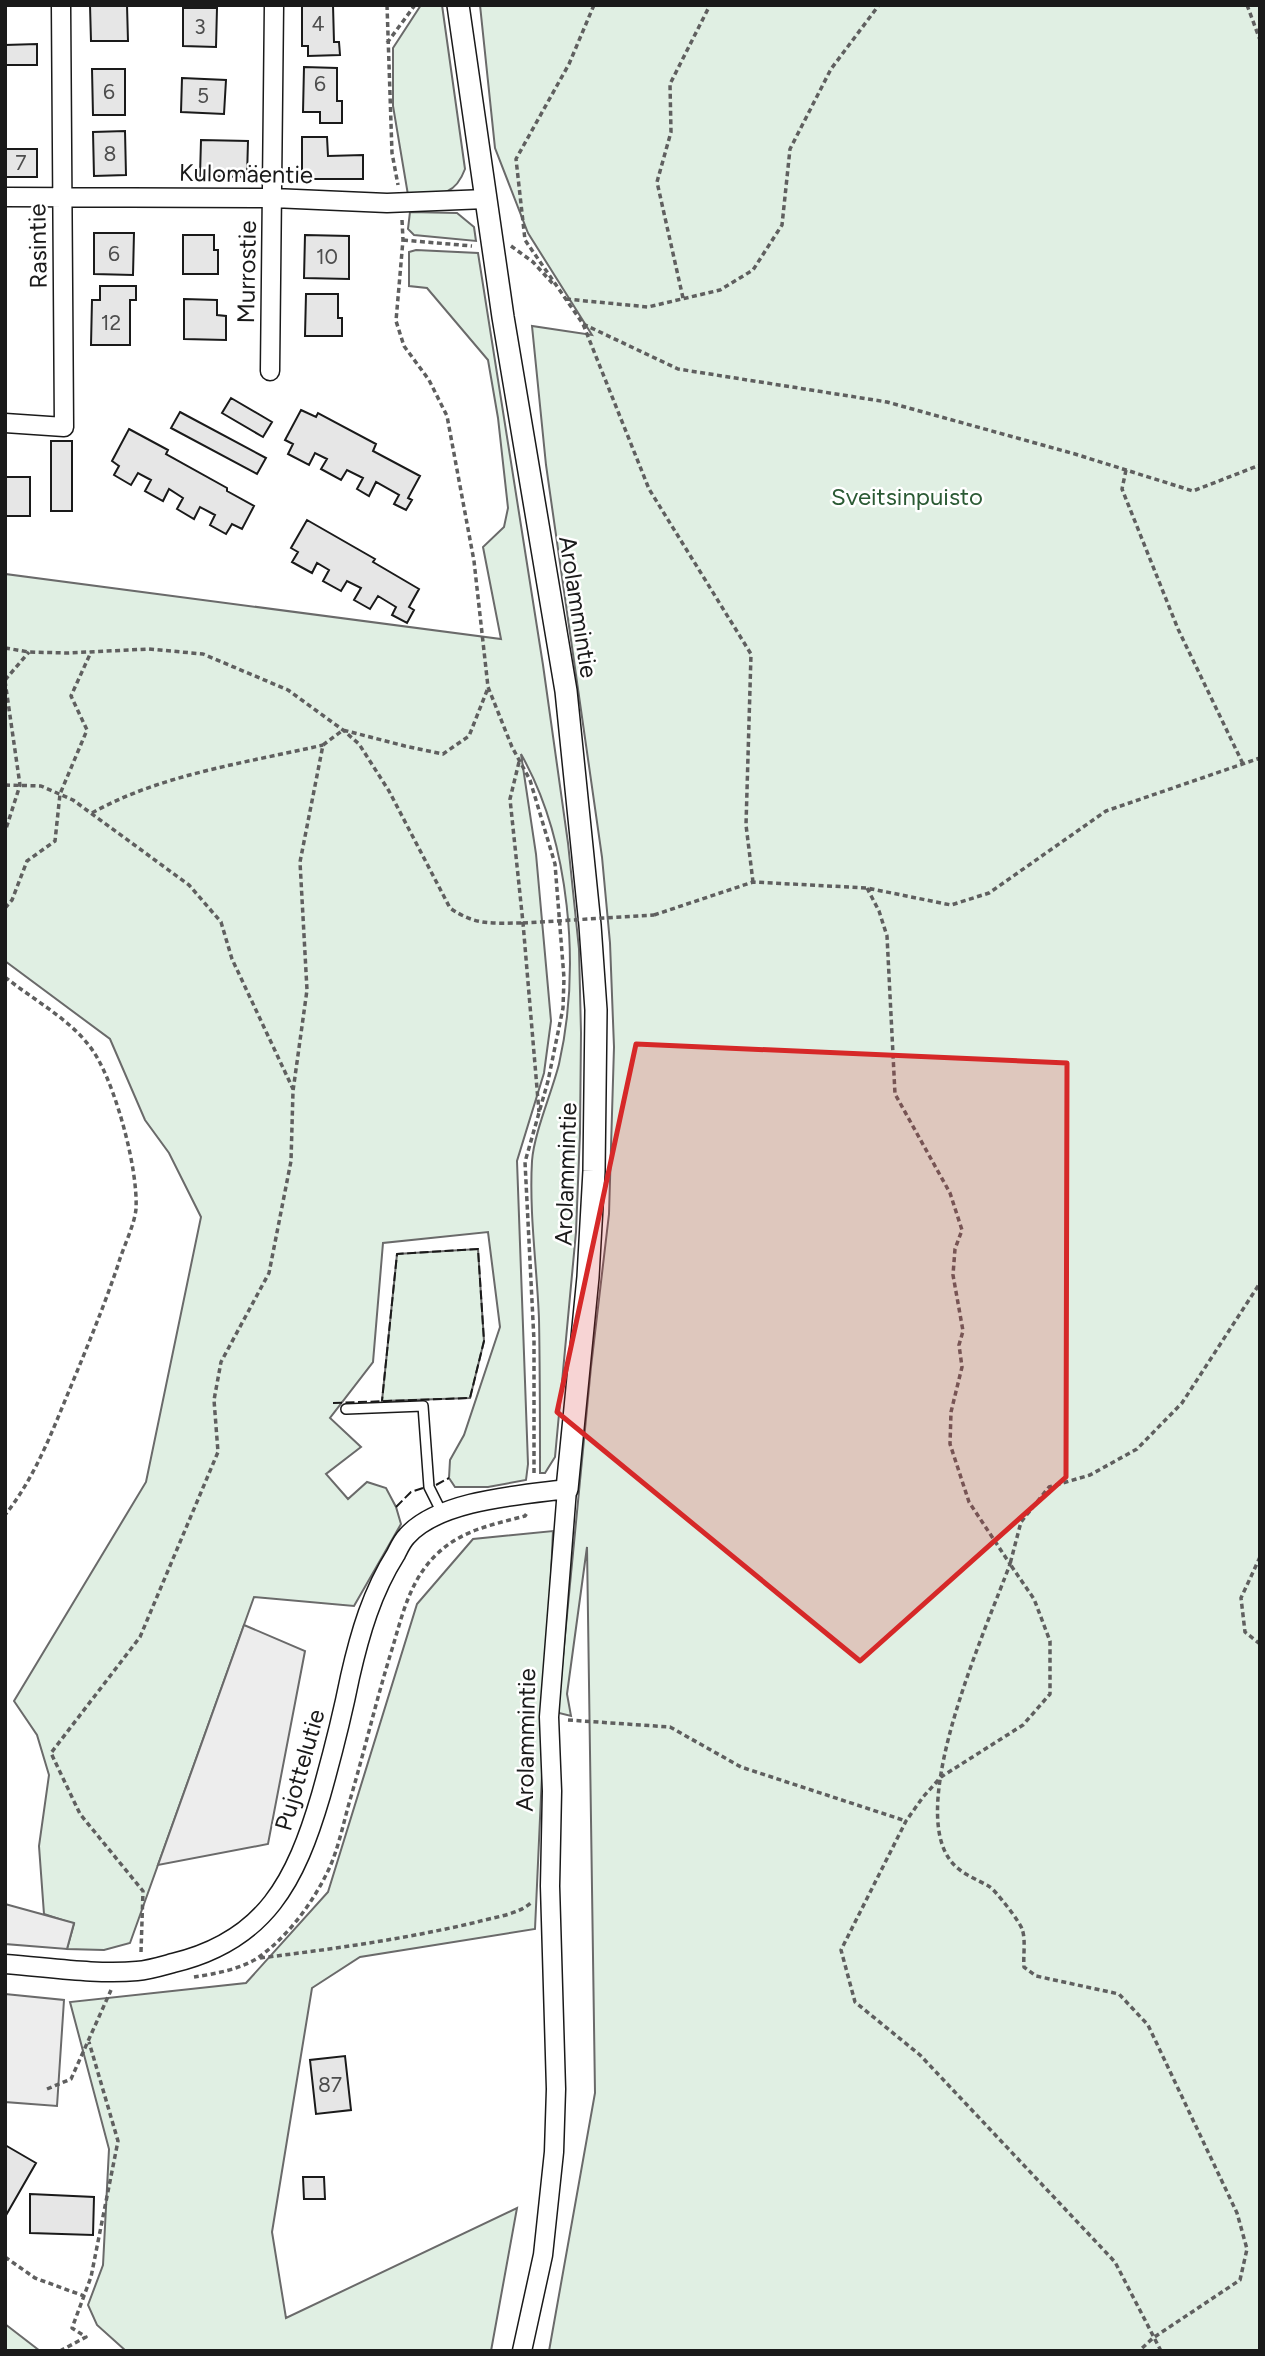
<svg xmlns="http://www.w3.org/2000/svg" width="1265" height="2356" font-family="Figtree,sans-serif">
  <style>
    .green { fill: #e0efe3; stroke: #6a6a6a; stroke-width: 2 }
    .parking { fill: #ededed; stroke: #6a6a6a; stroke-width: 2 }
    .building { fill: #e6e6e6; stroke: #1a1a1a; stroke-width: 2 }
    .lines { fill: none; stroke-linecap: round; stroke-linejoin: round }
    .service-casing { stroke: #1a1a1a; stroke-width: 12 }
    .minor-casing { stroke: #1a1a1a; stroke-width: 21 }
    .tertiary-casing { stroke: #1a1a1a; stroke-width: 24 }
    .path { stroke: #5f5f5f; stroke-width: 3.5; stroke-dasharray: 5 3.5; stroke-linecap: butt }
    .service { stroke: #fff; stroke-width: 9 }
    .minor { stroke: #fff; stroke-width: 18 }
    .tertiary { stroke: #fff; stroke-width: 21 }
    .path-bridge { stroke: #5f5f5f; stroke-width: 3.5; stroke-dasharray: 5 3.5; stroke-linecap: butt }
    .fence { stroke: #1a1a1a; stroke-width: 2; stroke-dasharray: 9 3.5; stroke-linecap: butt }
    .marked { fill: #d62828; fill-opacity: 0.2; stroke: #d62828; stroke-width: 5; stroke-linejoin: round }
    .labels { text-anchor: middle; stroke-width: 5; stroke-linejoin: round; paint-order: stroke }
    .number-label { font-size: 21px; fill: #4d4d4d }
    .street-label { font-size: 24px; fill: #1a1a1a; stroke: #fff }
    .park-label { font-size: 24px; fill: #2b5a34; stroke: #fff }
  </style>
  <rect width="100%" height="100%" fill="#fff"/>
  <path class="green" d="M 421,5 L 442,5 L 465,169 C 454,199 436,194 408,195 L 393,106 L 393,48 Z
    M 480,5 L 1260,5 L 1260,2351 L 549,2351 L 595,2093 L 587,1547 L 567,1694 L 571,1716 L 559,1713 L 559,1698 L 591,1367 L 609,1214 L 614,1047 L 610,943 L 602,857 L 546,465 L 532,326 L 592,335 L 528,233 L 495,148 Z
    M 410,212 L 457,213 L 474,227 L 476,241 L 414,235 L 408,229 Z
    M 416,250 L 478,253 L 543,665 L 568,843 L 579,949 L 581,1033 L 580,1133 L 576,1232 L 555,1457 L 545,1473 L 540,1473 C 540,1422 540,1371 539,1319 C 537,1267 529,1213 532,1161 C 534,1133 552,1092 559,1064 C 581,967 570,841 521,754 L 536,854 L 551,1021 L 544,1073 L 517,1161 L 528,1464 L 526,1480 L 488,1487 L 455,1487 L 449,1478 L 450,1460 L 464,1435 L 500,1327 L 488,1232 L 383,1243 L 373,1362 L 330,1418 L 361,1447 L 326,1474 L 348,1499 L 367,1482 L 386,1488 L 396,1507 L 401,1524 L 354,1606 L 254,1597 L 130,1943 L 104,1950 L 67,1949 L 74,1924 L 44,1914 L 39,1846 L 49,1775 L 37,1735 L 14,1701 L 146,1482 L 201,1217 L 169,1153 L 145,1120 L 110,1039 L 5,961 L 5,574 L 501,639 L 483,547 L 504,527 L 508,508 L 498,418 L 488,360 L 427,288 L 409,286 L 409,252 Z
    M 478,1249 L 484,1341 L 470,1398 L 382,1401 L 397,1254 Z
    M 553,1531 L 535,1929 L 360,1957 L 312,1988 L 272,2232 L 286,2318 L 517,2208 L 491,2351 L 126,2351 L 97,2325 L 88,2305 L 103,2265 L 109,2149 L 70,2002 L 246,1983 L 328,1892 L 417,1604 L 473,1539 Z
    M 5,2324 L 40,2351 L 5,2351 Z"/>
  <path class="parking" d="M 244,1625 L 305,1651 L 268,1844 L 158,1865 Z
    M 5,1904 L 74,1923 L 67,1949 L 5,1944 Z
    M 5,1994 L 64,2000 L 57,2106 L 5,2102 Z"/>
  <path class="building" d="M 90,5 L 127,5 L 128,41 L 91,41 Z
    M 302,5 L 333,5 L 334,42 L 339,42 L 340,55 L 308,56 L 308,46 L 302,46 Z
    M 183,8 L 217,8 L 216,47 L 183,46 Z
    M 37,44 L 37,65 L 5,65 L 5,45 Z
    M 304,67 L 337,68 L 337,101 L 342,101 L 342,123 L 320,123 L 320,112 L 303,112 Z
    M 92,69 L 125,69 L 125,115 L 93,115 Z
    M 182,78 L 226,80 L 224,114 L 181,112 Z
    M 125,131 L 126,175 L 94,176 L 93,132 Z
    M 302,137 L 327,137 L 328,156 L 363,155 L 363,179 L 302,179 Z
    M 201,140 L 248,141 L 247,177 L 200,176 Z
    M 5,149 L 37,149 L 37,177 L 5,177 Z
    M 94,233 L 134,233 L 133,275 L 94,274 Z
    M 183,235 L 214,235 L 214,250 L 218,250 L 218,274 L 183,274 Z
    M 305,235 L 349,236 L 349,279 L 304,278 Z
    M 100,286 L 136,286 L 136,300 L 130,300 L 130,345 L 91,345 L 92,300 L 100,300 Z
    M 306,294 L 338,294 L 338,318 L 342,318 L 342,336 L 305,336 Z
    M 184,299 L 217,300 L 217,315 L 226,316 L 226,340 L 184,339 Z
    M 231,398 L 272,422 L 263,437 L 222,413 Z
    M 301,410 L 316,417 L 318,413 L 376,444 L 373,451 L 420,476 L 408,498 L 412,500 L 406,510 L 394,504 L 399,495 L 376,482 L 369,496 L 357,489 L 363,478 L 347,470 L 341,480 L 321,469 L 327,459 L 315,453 L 309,465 L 288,454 L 293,444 L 285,440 Z
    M 180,412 L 266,458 L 257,474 L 171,428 Z
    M 129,429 L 168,450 L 166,454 L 227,488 L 227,491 L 254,506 L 242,529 L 232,524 L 226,534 L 210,525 L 215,515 L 200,507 L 194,519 L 177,509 L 183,498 L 169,489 L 163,501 L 145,491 L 151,480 L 138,473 L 131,485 L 114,475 L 119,466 L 112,461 Z
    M 51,441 L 72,441 L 72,511 L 51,511 Z
    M 5,477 L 30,477 L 30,516 L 5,516 Z
    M 307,520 L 375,559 L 373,562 L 419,589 L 409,607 L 414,610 L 407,623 L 392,615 L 396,607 L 378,596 L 370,609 L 354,600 L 361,588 L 347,581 L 341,591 L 323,581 L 329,570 L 317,563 L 312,573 L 292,562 L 298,552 L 291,548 Z
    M 345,2056 L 351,2110 L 316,2114 L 310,2060 Z
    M 5,2145 L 36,2163 L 5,2217 Z
    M 303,2177 L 324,2177 L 325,2199 L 304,2199 Z
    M 30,2194 L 94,2197 L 93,2235 L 30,2233 Z"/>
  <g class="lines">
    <g class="service-casing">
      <path id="service" d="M 346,1409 L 423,1406 L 429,1487 L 442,1513"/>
    </g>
    <g class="minor-casing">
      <path id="minor" d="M 5,197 L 273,198 L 387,203 L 486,199
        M 270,371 L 274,5
        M 5,423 L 64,427 L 61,5
        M 5,1964 C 47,1967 97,1975 137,1971 C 149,1970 162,1966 173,1963 C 266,1941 296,1880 321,1795 C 332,1756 342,1717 350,1677 C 360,1633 372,1592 396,1554 C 399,1548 402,1541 407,1536 C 439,1500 521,1495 567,1489 L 549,1717 L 552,1791 L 550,1886 L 556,2089 L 554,2152 L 543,2255 L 522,2351"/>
    </g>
    <g class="tertiary-casing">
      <path id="tertiary" d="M 458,5 L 503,317 L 566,691 L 590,925 L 596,1010 L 594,1171 L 588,1277 L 567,1489"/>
    </g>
    <path class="path" d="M 387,5 L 392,153 L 398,185
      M 594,5 L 569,64 L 516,159 L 525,240 L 583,324 L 649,489 L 751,654 L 746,825 L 753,882
      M 1247,5 L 1260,40
      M 387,43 L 415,5
      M 402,220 L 403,240 L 396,321 L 404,346 L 429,380 L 447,416 L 474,561 L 488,687 L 512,747 L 530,780 L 555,864 L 564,978 L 563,1008 L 548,1081 L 525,1162 L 534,1341 L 534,1475
      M 403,240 L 472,246
      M 511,246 L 533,262 L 554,285
      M 683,298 L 657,182 L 671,132 L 670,84 L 710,5
      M 566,299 L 648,307 L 720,290 L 753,270 L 782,225 L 790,149 L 831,69 L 879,5
      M 583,324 L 678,369 L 887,402 L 1075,454 L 1193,491 L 1260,465
      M 1126,470 L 1122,489 L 1178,629 L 1243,764
      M 5,648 L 29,652 L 67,653 L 149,649 L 203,654 L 288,690 L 343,730 L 359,744 L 389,791 L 450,908 C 476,926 492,923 523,923
      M 5,680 L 29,652
      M 5,681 L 20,785 L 5,832
      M 519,762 L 510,799 L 523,923 L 539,1112
      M 5,785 L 41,786 L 73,800 L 189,885 L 221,922 L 232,959 L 293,1089
      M 92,813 C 161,774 246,763 323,745
      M 867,888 L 879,911 L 887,936 L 895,1094 L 950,1193 L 962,1230 L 955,1249 L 953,1275 L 963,1331 L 959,1345 L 962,1367 L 951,1412 L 950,1444 L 969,1502 L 1010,1564 C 987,1627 907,1802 950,1860 C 960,1874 977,1879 990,1887 C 996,1891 1020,1922 1022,1929 C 1026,1939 1023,1956 1024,1967 L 1036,1976 L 1119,1994 L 1148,2025 L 1237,2213 L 1247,2249 L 1240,2280 L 1153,2338 L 1139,2351
      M 5,908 L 12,900 L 27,861 L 55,841 L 60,794 L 87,730 L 71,696 L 91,652
      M 654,915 L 753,882 L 867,888 L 951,905 L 989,893 L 1106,811 L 1260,758
      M 5,977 C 37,1003 80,1024 99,1061 C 118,1096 138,1170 136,1209 C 134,1227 123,1247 118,1265 C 102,1312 83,1357 64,1403 C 48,1442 32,1481 5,1515
      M 1260,1557 L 1241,1598 L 1245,1632 L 1260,1644
      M 568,1720 L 670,1727 L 741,1767 L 906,1821
      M 141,1952 L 143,1891 L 80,1814 L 51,1753 L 140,1637 L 218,1452 L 214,1400 L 221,1362 L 269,1273 L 291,1161 L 293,1091 L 307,990 L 300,862 L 323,745 L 343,730 L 405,746 L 443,754 L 469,736 L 488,688
      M 260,1958 C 333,1949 405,1939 477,1922 C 494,1917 518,1915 532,1902
      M 194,1977 C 214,1974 242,1969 259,1957 C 287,1937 311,1905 326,1875 C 338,1852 343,1824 350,1800 C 365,1749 377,1697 393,1646 C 403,1612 411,1578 438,1553 C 462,1530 495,1524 525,1516 L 527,1513
      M 47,2089 L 71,2079 L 111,1990
      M 5,2257 L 35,2278 L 84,2296
      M 60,2351 L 86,2337 L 72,2328 L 91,2277 L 118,2141 L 89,2042
      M 1161,2351 L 1115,2262 L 920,2055 L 855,2002 L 841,1950 L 906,1821 L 923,1797 L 941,1777 L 1023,1725 L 1050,1694 L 1050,1641 L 1034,1599 L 1010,1564 L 1021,1522 L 1049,1487 L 1090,1475 L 1137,1449 L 1182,1403 L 1260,1283"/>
    <use href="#service" class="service"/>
    <use href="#minor" class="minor"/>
    <use href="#tertiary" class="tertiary"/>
    <path class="path-bridge" d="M 523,923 L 654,915"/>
    <path class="fence" d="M 333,1403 L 470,1398 L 484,1341 L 478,1249 L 397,1254 L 382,1401
      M 436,1485 L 449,1478
      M 396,1507 L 411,1492 L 423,1488"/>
  </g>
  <path class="marked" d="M 636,1044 L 1067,1063 L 1066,1477 L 860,1661 L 557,1412 Z"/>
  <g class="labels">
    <g class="number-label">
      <text x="318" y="31">4</text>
      <text x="200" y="34">3</text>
      <text x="320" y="91">6</text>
      <text x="109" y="99">6</text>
      <text x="203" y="103">5</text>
      <text x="110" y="161">8</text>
      <text x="21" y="170">7</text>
      <text x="114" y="261">6</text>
      <text x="327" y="264">10</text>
      <text x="111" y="330">12</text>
      <text x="330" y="2092">87</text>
    </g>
    <g class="street-label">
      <text transform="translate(246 174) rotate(1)" y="8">Kulomäentie</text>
      <text transform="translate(38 246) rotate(-91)" y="8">Rasintie</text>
      <text transform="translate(247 272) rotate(-89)" y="8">Murrostie</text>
      <text transform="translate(578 607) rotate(81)" y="8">Arolammintie</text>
      <text transform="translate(566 1174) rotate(-88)" y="8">Arolammintie</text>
      <text transform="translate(526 1740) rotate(-89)" y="8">Arolammintie</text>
      <text transform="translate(300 1770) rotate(-74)" y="8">Pujottelutie</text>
    </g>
    <g class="park-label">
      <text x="907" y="505">Sveitsinpuisto</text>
    </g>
  </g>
  <rect width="1265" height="2356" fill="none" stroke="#1a1a1a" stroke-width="14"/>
</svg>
